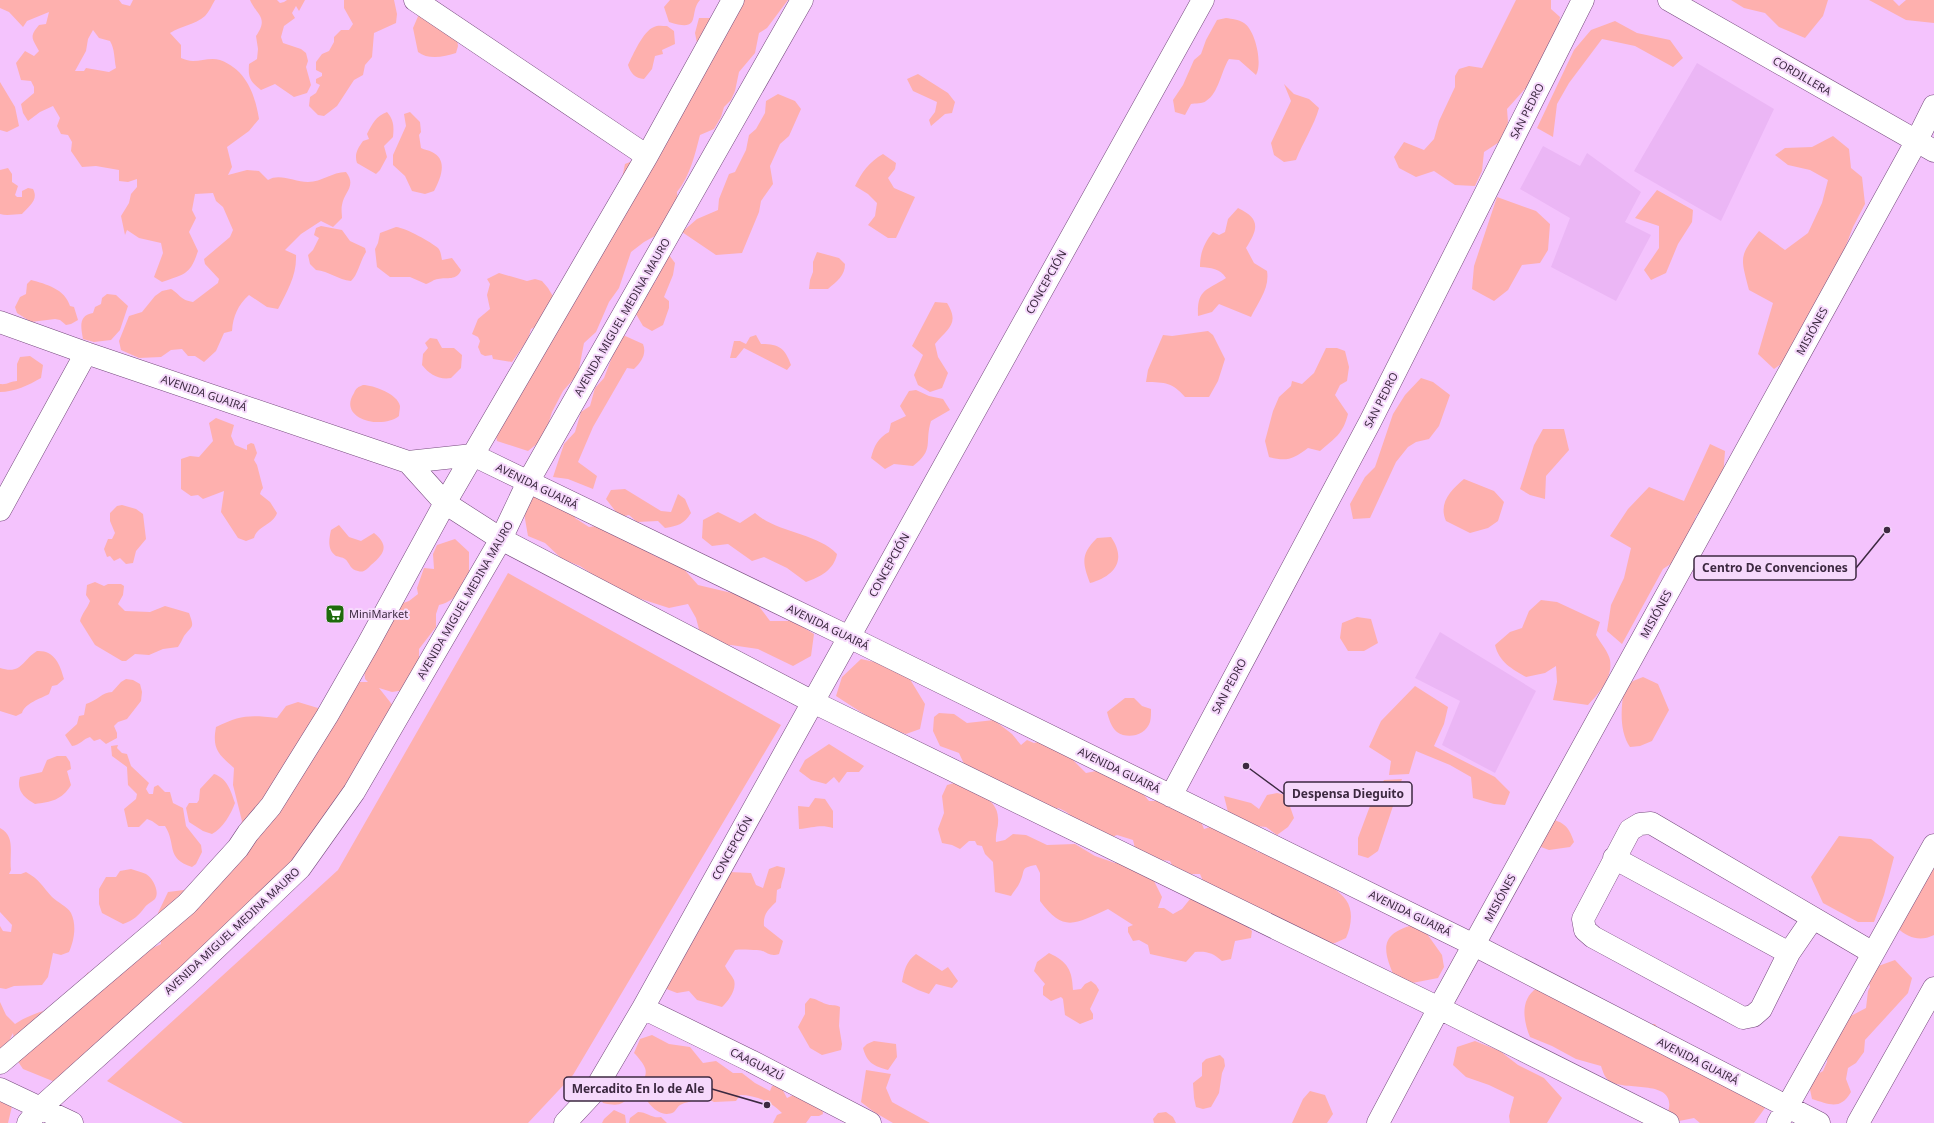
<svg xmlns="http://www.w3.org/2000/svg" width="1934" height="1123" font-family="'Noto Sans',sans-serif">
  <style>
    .built { fill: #ebb6f5 }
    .green { fill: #feb0ae; fill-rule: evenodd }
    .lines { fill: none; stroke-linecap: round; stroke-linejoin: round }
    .minor-casing { stroke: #744a7c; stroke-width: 23 }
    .minor { stroke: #fff; stroke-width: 22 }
    .labels { text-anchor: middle; stroke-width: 4; stroke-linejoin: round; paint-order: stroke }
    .street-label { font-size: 11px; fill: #3c2940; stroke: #f6d9fc }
    .poi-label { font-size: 11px; fill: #3c2940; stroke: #f6d9fc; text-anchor: start }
    .leader { fill: none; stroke: #3c2940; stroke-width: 1.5 }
    .callout-dot { fill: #3c2940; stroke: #f6d9fc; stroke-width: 1.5 }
    .callout { fill: #f6d9fc; stroke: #3c2940; stroke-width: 1.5 }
    .callout-label { font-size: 12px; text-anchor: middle; font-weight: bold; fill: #3c2940 }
  </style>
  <rect width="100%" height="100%" fill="#f4c3fd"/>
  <path class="built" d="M 1697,63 L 1774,109 L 1721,221 L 1634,171 Z
    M 1543,146 L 1580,166 L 1587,153 L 1641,192 L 1625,222 L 1651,235 L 1616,301 L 1551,267 L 1570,218 L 1520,189 Z
    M 1440,632 L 1536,691 L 1495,773 L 1442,745 L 1460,701 L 1415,678 Z"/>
  <path class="green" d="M 0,0 L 119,0 L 122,4 L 130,6 L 133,0 L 215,0 C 212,5 209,12 205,16 C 195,25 180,26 170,33 L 181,45 L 181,58 C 184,59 189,61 193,61 C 202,61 211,57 220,60 C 247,70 255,95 259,119 L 249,131 L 227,147 L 232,167 L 228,175 L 247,170 L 259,171 L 268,180 C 280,173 294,182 308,182 C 322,182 332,172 346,172 C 357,186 344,192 342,205 C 341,209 342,214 342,218 L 333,227 L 321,221 L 301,234 L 285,250 L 296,255 C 297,275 287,292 278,309 L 267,307 L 249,295 C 238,305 233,316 232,331 L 224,333 L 216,351 L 204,362 L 195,356 L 188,356 L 182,349 L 171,350 L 161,357 L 139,358 L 121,350 L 119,341 L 129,316 L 142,312 L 155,296 L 162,291 L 171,289 C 181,295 180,300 193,302 L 218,283 L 219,279 L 205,264 L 204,259 L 230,237 L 233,230 L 223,207 L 216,201 L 213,193 L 195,194 L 192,210 L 196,218 L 189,232 L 198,251 C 190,275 185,274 162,282 L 154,277 L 163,253 L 161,243 L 139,238 L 127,230 L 125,235 L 121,216 L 129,203 L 131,194 L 137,187 L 137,179 L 128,182 L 119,181 L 119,170 L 96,166 L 82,167 L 71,151 L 72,142 L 68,135 L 61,134 L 57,126 L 60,118 L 53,106 L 40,112 L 28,121 L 23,113 L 21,104 L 34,93 L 34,87 L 31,81 L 21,80 L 16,63 L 25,51 L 34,56 L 39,51 C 32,38 29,37 39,25 L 46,24 L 49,12 L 27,21 L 23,27 L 9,12 L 0,8 ZM 93,30 L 99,38 L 110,41 C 115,50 114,58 116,68 L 109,72 L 86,68 L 84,71 L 75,71 L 86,51 L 88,39 Z
    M 250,0 L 277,0 L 280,3 L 284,2 L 287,0 L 305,0 L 299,11 L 296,6 L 292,13 L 295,18 L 284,26 L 281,37 L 283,43 L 301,49 L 306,53 L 308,61 L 306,67 L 311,85 L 307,93 L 294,97 L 275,84 L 261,90 C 250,81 248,78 249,64 L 257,59 L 258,49 L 256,36 C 269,17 257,16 250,0 Z
    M 344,0 L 394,0 L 397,14 L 396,23 L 374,33 L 372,57 L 365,65 L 363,75 L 354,80 L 337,106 L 324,116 L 318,115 L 309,106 L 310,97 L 316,93 L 320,85 L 316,83 L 316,79 L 322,76 L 322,73 L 316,70 L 316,62 L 322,54 L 329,51 L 334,42 L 334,37 L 341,30 L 349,30 L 353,24 L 344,8 Z
    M 670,0 L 700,0 C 688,13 703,33 669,22 L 664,7 Z
    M 721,0 L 788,0 L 767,28 L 759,33 L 755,53 L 739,72 L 735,91 L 731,100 L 724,107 L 721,117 L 714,129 L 700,135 C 695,154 690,176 677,192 L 678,207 L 666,230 L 644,242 L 631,252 L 619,288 L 609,302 L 596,332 L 584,343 L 578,374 L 563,391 L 552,412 L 547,428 L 538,443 L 528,451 L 497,441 L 494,425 L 621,183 L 625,164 L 637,159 L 697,43 L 695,33 L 699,18 L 714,18 Z
    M 1516,0 L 1551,0 L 1551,9 L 1560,17 L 1556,43 L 1531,82 L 1507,109 L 1508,122 L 1504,139 L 1484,152 L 1482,171 L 1475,186 L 1455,185 L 1434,171 L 1416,177 L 1399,168 L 1394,157 L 1404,142 L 1424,150 L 1434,139 L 1439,121 L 1455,87 L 1455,76 L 1459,69 L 1469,66 L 1482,68 Z
    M 1731,0 L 1828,0 L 1823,16 L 1805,38 L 1779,27 L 1765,13 L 1744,8 Z
    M 1869,0 L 1893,0 L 1899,6 L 1906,0 L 1934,0 L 1934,23 L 1906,20 Z
    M 419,14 L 455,27 L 458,46 L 456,53 C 444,57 428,60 418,52 L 413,28 Z
    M 1226,18 C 1232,19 1238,19 1244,23 C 1255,30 1263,63 1256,75 L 1239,60 L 1229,59 C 1221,71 1219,93 1206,101 C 1203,104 1195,103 1191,104 L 1185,115 L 1175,112 L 1173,100 L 1183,85 L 1194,60 L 1201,54 L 1206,40 L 1217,20 Z
    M 1615,21 L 1637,33 L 1670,40 L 1683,58 L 1673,67 L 1635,46 L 1602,39 L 1569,83 L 1557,104 L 1553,137 L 1537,128 L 1574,50 L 1591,30 Z
    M 667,26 L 674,31 L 675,44 L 662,50 L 663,54 L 655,56 L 652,69 L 644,79 C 635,78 631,74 628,65 C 633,55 643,31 654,27 C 657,25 663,26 667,26 Z
    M 918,74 L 948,93 L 955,102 L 952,113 L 945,114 L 931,126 L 929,120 L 935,112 L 937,102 L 913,91 L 907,79 Z
    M 0,82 L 15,107 L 19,126 L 7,132 L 0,130 Z
    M 1284,84 L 1294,94 L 1309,99 L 1319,108 C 1314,126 1303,142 1296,160 L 1284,162 L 1274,155 L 1271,143 L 1291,101 Z
    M 778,94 L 795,101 L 801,109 L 789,136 L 780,144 L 770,166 L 773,184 L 761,201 L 759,212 L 742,253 L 716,255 L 682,232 L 697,219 L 718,210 L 719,199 L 729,174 L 735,172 L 746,150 L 749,135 L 756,129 L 765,113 L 766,101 Z
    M 387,112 C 394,120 394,127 393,137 L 384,146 L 387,157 L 380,170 L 376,174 L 357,163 C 354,154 358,148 363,141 L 369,139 L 367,134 C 372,124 376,116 387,112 Z
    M 410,112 L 420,122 L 421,132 L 419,135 L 421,148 C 425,150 428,150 432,152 C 449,160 440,180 434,191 L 425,194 L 412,191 L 405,176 L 393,165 L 393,155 L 406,126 L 404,114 Z
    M 1833,136 L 1849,149 L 1851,168 L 1862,177 L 1865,204 L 1853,227 L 1842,256 L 1791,357 L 1774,369 L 1758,354 L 1773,303 L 1749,290 C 1741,258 1738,257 1759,231 L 1785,250 L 1808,233 L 1822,203 L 1828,180 L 1810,170 L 1788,165 L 1775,155 L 1785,148 L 1812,147 Z
    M 883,154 L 896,163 L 895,169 L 888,178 L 894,188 L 915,197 L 896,238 L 888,238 L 868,225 L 875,216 L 877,203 L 868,194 L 855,186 C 862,172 869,162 883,154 Z
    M 8,168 L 12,174 L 12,182 L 18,186 L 15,195 L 17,197 L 22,197 L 22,191 L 28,188 L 33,189 C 39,200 29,206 22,214 C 15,214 7,216 0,214 L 0,170 Z
    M 1657,190 L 1693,210 L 1692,222 L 1678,244 L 1666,273 L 1651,280 L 1644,270 L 1659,248 L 1659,226 L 1635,218 Z
    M 1497,197 L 1536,211 L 1550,224 L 1548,250 L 1540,263 L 1522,265 L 1508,290 L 1494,301 L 1472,289 L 1474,266 Z
    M 1238,208 C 1261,219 1258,229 1246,248 L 1254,263 L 1267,271 C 1270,288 1258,302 1251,317 L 1219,304 L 1212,312 L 1198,316 C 1197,289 1206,291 1226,278 C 1220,268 1211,268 1200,267 C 1200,253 1204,243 1213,232 L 1219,235 L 1225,232 L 1228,219 Z
    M 321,226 L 342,230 L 350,241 L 365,248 L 366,252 C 360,261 358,275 351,281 C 338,280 329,271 316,270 L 310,264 L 308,255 L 313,250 L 319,238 L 314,235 L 316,228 Z
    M 396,227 C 406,228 431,242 438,248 C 441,251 441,256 442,260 L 452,258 L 461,270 C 457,281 447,277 438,279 C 434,279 430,283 426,284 L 410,277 L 390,277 L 377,267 L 375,249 L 378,243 L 380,233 Z
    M 817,252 L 839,258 L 845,264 C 845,276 837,281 828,289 L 809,289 L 810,280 L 813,272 L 813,262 Z
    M 669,255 L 675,263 L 673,275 L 664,297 L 669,301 L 669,308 L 663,325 L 652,331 L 643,326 L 636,314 L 643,293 L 656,281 L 658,268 Z
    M 499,273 L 527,281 L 535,279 L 542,281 L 548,288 L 554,298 L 537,326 L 531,329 L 528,339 L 512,362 L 493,359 L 492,355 L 485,356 L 481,354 L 478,347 L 480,341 L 478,337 L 472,334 L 478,319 L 490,309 L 487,295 L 490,284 L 487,279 Z
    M 31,280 C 46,284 65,289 70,306 L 74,307 L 78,320 L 71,324 L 66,325 L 60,320 L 55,319 L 31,322 L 17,313 L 15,307 L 20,297 L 26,294 L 27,284 Z
    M 107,294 L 116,295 L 128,306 L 120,330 L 111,340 L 94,342 L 83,339 C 81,328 78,315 93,313 L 95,307 L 101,304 L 102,298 Z
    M 935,302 L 947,303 C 960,324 948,328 935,344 L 938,357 L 948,373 L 942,388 L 930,392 L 918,385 L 914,375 L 923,355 L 912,346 Z
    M 1208,331 L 1213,335 L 1225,359 L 1218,381 L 1209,397 L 1185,397 C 1173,383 1165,382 1146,382 L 1148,370 L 1163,335 L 1172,336 Z
    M 623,335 L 643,344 C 647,354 641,362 634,369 L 627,368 L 593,427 L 578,462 L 597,476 L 593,489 L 568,479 L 553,477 L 564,444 L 575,432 L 581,412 L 590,406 L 595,388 L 604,378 L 617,344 Z
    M 756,335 L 761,344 C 779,344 785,348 791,365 L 787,370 L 744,348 L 736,358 L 730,358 L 734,341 L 740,341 L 746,344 L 750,337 Z
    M 430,338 L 437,339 L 442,348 L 454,348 L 462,355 L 461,368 L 451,378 C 439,380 429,374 422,365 L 423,354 L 428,348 L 425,343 Z
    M 1326,348 L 1337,348 L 1345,351 L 1349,367 L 1347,381 L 1340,385 L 1335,395 L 1348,414 C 1343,434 1335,438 1320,451 L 1308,448 C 1293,459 1287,462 1269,457 L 1265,441 L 1273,411 L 1279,397 L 1291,386 L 1292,381 L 1302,384 L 1314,373 Z
    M 30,356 L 43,365 L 41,378 C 29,385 14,392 0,392 L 0,384 C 7,385 11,381 17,381 L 17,364 L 20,357 Z
    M 1421,378 L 1433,382 L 1450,395 L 1439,426 L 1429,439 L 1416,442 L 1408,447 L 1396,462 L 1370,518 L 1353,519 L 1350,504 L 1365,477 L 1375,467 L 1393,414 L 1405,395 Z
    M 363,385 C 373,385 398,394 400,406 C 400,409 399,413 399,416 C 382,430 337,419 354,393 C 356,388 358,387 363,385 Z
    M 916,390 L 929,396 L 943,399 L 950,410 L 931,421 C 924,444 935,449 913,466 L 894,464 L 885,469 L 871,458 C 874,446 878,438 889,432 L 891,423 L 906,416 L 900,406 L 909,391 Z
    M 216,418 L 234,425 L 231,436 L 235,445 L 247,450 L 247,445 L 251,443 L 254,444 L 257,453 L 254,460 L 257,465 L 263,488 L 261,491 L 260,494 L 270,502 L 277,513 C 273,525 257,526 254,538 L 246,541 L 238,538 L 221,512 L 224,491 L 203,499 L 198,495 L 191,496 L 181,489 L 181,459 L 190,456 L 199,457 L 213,441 L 209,423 Z
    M 1543,429 L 1564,429 L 1569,450 L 1546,476 L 1545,499 L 1530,495 L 1520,489 L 1534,445 Z
    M 1710,444 L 1725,451 L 1723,478 L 1713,497 L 1696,516 L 1684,555 L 1663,569 L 1622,644 L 1607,631 L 1611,605 L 1624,578 L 1631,548 L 1610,536 L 1628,509 L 1649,487 L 1684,501 Z
    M 1464,479 L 1494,491 L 1504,502 L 1498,521 L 1488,528 L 1470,533 L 1446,521 C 1438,503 1451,490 1464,479 Z
    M 625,489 L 661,511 L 671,512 L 678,494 L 685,499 L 691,513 C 684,524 678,526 665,528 L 658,521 L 637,522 L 629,515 L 620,517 L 606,499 L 611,490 Z
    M 521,496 L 572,499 L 575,518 L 589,527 L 620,523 L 639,546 L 655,556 L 682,567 L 698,585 L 736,594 L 758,605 L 770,621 L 793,621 L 814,634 L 811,656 L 793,666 L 758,649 L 731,645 L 704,648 L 696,618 L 688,604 L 669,608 L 607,588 L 598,578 L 580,566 L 562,559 L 545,543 L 528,536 Z
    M 122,505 L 136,509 L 143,514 L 146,539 L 136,551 L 133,563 L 126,564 L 120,558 L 114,561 L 110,556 L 107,557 L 104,549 L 108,539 L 112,539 L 115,533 L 110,521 L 110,513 L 117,506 Z
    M 718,512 L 740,523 L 755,513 C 777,533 817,533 837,554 C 834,570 820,577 806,582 L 787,568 L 764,557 L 752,561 L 728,544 L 712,546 L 702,538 L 703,520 Z
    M 339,525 L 349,537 L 361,541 L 374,533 C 390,546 384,554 371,565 C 367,569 364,573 358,571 C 350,570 350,563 345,559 C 342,557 339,557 336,556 C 327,550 329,539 331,530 Z
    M 1111,537 C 1127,560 1115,576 1090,583 C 1082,562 1081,554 1097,538 Z
    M 455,539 L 469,552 L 469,574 C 463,578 464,582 461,588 C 456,597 449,603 439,605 L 436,614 L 436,627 L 419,649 L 419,665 L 405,690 L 392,692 L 379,688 L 394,707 L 393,725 L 375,732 L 362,766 L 274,893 L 101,1038 L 92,1053 L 55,1082 L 23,1069 L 17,1060 L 13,1033 L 8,1043 L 0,1050 L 0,1002 L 6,1015 L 15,1024 C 36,1010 59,1007 84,1003 L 87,973 L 130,959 L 161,944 L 158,913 L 168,892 L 184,890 L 199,879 L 225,875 L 242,821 L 233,785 L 234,768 C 218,754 212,749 216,727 C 241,715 249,715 277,718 L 286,706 L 298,702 L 341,715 L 348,694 L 354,682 L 368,682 L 365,679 L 364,669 L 400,604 L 409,601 L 418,594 L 417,588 L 424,568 L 434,569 L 433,554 L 437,545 Z
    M 508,573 L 781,725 L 573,1075 L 528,1123 L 183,1123 L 107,1081 L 338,870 Z
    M 95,582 L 104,586 L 108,584 L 121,584 L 124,586 L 123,595 L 118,604 L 125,611 L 150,612 L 165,606 L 189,613 C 195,629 192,625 184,636 C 182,640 180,644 178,647 L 163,649 L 149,655 L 135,654 L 126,661 L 122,661 L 95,645 L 80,621 C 82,613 87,609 90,601 L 86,595 L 87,585 Z
    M 1541,600 L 1557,602 L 1600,622 L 1596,635 C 1600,642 1609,653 1610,660 C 1613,678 1599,693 1588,705 L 1553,700 L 1557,682 L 1556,666 L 1545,673 L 1526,677 C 1512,669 1499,662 1495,645 L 1510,632 L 1522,628 L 1529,611 Z
    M 1357,617 L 1371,619 L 1378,643 L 1364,651 L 1348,651 L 1340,638 L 1342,623 Z
    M 37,651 C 54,650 60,664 64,679 L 57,685 L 52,686 L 49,694 C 40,699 25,703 22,713 L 16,716 L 0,711 L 0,668 C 22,675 22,660 37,651 Z
    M 861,659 L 879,663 L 908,676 L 925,704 L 920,729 L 906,734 L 884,727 L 836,696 L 842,677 Z
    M 1643,677 L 1658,684 L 1669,710 L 1652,741 L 1640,746 L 1630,747 C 1619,731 1621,708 1624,689 L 1633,681 Z
    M 126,679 L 133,680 L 140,684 L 142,692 L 141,701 L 127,719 L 118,722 L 114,726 L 117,733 L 117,738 L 106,744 L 100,739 L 94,741 L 90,737 C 83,739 80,745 72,746 L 65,735 L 77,724 L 79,716 L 84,715 L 86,704 C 97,701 102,692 112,692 L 121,682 Z
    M 1415,686 L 1448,707 L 1444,724 L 1434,746 L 1495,777 L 1510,792 L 1505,805 L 1494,804 L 1473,798 L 1471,777 L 1450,765 L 1416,751 L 1409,774 L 1389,775 L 1391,761 L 1369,747 L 1381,721 Z
    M 1125,698 L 1134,698 L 1142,706 L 1151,709 C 1151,713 1151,718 1150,722 C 1146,735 1128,740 1117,732 C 1111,727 1109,719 1107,712 Z
    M 939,713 L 954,714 L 967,723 L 994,720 L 1012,734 L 1021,745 L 1027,740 L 1034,743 L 1042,741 L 1072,759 L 1086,773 L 1101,770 L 1140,790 L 1149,801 L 1162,801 L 1200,819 L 1204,829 L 1210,827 L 1252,844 L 1257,852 L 1268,853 C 1286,862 1336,884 1346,900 C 1354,911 1351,927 1346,938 L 1335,943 L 1320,945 L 1205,886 L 1200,874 L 1191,874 L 1184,871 L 1172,865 L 1170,861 L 1154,859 L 1135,848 L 1133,840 L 1117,835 L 1110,838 L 1074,822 C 1071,813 1065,811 1058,808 L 1053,812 L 965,766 L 959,753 L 940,746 L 933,731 L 934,717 Z
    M 829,744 L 864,766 L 859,772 L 847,772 L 839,783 L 834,777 L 826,784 L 811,780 L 799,771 L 805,760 Z
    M 118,745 L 117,748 L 122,753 L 127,754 L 131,766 L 149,783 L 146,789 L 149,794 L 153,794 L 154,787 L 158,785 L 165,792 L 170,792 L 173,803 L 183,808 L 186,826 L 201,845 L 202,852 L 196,864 L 192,867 C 165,858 177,845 165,826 L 159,826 L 152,821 L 147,819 L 139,827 L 128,827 L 124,809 L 136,799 L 137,794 L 128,785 L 127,767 L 112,756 L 111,746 Z
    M 57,756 L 66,756 L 70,762 L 71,769 L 67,771 L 71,785 C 62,800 51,802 35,804 C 24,798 16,790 20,777 L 42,772 L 47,760 Z
    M 214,774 C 227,778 231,791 235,803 C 231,814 223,828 212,834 L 203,831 L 189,822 L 186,808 L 189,803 L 197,803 L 199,800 L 200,789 Z
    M 1402,779 L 1378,851 L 1368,858 L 1358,855 L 1358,838 L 1370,806 L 1384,780 Z
    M 958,782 C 972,790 998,798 998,818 C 999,827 995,833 996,842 L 1005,840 L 1013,834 L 1026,835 L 1047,845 L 1075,844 L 1095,856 L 1115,863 L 1121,862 L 1147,874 L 1154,881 L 1162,897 L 1158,908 L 1164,908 L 1173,914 L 1182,909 L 1190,899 L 1196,899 L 1246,925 L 1252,931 L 1251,938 L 1235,941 L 1231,959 L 1222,961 C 1213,953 1207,951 1195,952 L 1186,962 L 1150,954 L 1148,945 L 1139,940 L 1133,941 L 1128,932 L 1128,927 L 1133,925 L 1108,909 C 1076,923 1064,934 1040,901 L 1040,873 L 1036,865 C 1019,868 1026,870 1020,882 C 1018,887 1014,891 1011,896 L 995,892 L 993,862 L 985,854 L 982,846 L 977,845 L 975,841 L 969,841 L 960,849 L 952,845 L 942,843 L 938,829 L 944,813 L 942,796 L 947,785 Z
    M 1277,793 L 1286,795 L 1294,818 L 1288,827 L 1277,835 L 1266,827 L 1246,825 L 1228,812 L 1224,796 L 1251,803 L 1259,809 L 1267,795 Z
    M 815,798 L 825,799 L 833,811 L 833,828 C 820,824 813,828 799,829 L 798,806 L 809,807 Z
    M 1544,817 C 1563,822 1568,824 1574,842 L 1570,847 L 1549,850 L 1541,847 Z
    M 0,828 C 16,836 9,854 11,870 L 9,874 L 21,874 L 26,872 C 39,879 42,886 52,897 C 58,903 67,906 71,913 C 77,925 74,941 69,952 L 61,955 L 53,953 L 48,977 L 42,985 L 14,986 L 6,989 L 0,988 L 0,926 L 3,931 L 11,932 L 12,925 L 0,912 Z
    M 1934,835 L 1934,935 C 1920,942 1909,938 1897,928 Z
    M 1839,836 L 1871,839 L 1894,857 L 1884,895 L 1874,922 L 1858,922 L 1823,903 L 1811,877 Z
    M 777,866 L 785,868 C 785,876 781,881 781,888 L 777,890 L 776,902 C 768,910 763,914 764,926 L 783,941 L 779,954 C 769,958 766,950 757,950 C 750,950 742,949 735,950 L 725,966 C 727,971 732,975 734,980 C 737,990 728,1001 722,1007 L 697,1000 L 689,991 L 677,993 L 664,988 L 697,888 L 730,872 L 751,873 L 756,885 L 763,888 L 769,869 Z
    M 131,869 C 136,871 142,872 146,874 C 153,878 160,892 155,899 C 152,902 147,904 145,907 C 138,916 134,920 123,924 L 102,913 L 99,904 L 99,889 L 106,877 L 116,877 L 120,871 Z
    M 1413,925 L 1425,931 L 1442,955 L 1444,967 L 1438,978 L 1407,984 L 1395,978 C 1382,949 1380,934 1413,925 Z
    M 1049,953 C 1068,962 1072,970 1073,990 L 1081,989 L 1085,984 L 1091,981 L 1096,985 L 1099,990 L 1090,1009 L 1093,1014 L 1093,1019 L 1080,1024 L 1065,1015 L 1063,999 L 1061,997 L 1051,1001 L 1043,995 L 1043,987 L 1045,984 L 1034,971 L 1037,962 Z
    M 916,954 L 942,971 L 948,967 L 958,981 L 952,988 L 936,984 L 929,994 L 918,990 L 902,982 C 904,970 906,962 916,954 Z
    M 1895,960 L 1912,978 L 1908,993 L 1865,1040 L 1864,1052 L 1856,1063 L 1848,1068 L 1846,1079 L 1851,1092 C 1840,1111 1829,1104 1812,1099 L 1808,1080 L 1823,1071 L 1827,1062 L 1828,1049 L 1847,1018 L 1866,1008 L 1868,991 L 1870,987 L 1868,978 L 1870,969 Z
    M 1537,988 L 1645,1025 L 1655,1024 L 1661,1033 L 1761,1086 L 1765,1108 L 1754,1123 L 1700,1123 L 1694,1118 L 1679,1121 L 1668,1112 C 1678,1079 1628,1091 1611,1082 C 1605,1079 1603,1072 1601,1066 L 1576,1059 L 1552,1046 L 1530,1037 C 1523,1020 1520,999 1537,988 Z
    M 810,998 C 817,999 820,1002 826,1004 C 831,1006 834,1004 840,1007 L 839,1026 L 842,1044 L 841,1050 L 822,1055 L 810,1048 L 798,1027 L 805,1014 L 805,1004 Z
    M 652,1035 L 669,1044 L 690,1047 L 703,1063 L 716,1061 L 733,1073 L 742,1073 L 755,1083 L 770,1091 L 772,1086 L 780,1085 L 787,1098 L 797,1093 L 822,1105 L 823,1114 L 819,1116 L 811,1116 L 806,1123 L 773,1123 L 777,1115 L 782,1113 C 772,1102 755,1095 740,1095 L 736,1101 L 714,1102 L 699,1095 C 689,1105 690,1100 680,1105 C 678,1106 676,1110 674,1112 C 660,1120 645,1102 642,1089 C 641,1082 648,1076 645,1068 C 643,1063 638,1057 634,1053 L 640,1039 Z
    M 874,1041 L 896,1044 L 897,1057 L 888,1070 C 874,1066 867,1063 863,1048 L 867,1044 Z
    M 1475,1041 L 1500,1051 L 1518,1065 L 1544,1078 L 1562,1098 L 1547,1123 L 1510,1123 L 1509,1116 L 1514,1097 L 1489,1085 L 1466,1077 L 1453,1065 L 1457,1047 Z
    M 1220,1055 L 1224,1059 L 1225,1066 L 1222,1073 L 1219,1093 L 1211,1107 L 1203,1109 L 1196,1107 L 1194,1098 L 1193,1083 L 1202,1076 L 1202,1063 L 1206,1059 Z
    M 866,1070 L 891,1074 L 886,1088 L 892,1102 L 930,1123 L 893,1123 L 874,1112 L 861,1102 Z
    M 618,1077 C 627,1081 631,1084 631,1095 C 622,1106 617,1106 603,1103 L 599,1096 L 611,1079 Z
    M 1310,1091 L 1325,1095 L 1333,1114 L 1327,1123 L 1292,1123 L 1303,1099 Z
    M 0,1094 L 13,1102 L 8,1123 L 0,1123 Z
    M 614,1110 L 625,1115 L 626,1123 L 602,1123 L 604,1119 Z
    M 638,1112 C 647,1112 653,1119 661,1117 L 667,1123 L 629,1123 L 630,1118 Z
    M 1166,1112 L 1173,1117 L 1176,1123 L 1154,1123 L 1153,1119 L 1158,1113 Z"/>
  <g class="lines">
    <g class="minor-casing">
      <path id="minor" d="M 415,0 L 647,156
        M 1669,0 L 1934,151
        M 0,322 L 86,353 L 408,462 L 473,455 L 849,637 L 1474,945 L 1819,1123
        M 408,462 L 445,503 L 501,539 L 813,702 L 1439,1008 L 1668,1123
        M 0,510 L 86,353
        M 1171,796 L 1370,422 L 1583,0
        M 1614,858 L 1789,953 L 1761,1009 L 1753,1016 L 1743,1018 L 1593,937 L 1585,930 L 1583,919 L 1630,830 L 1640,824 L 1651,823 L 1873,953
        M 1789,953 L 1813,918
        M 643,1008 L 751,1061 L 870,1123
        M 0,1063 L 187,904 L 238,848 L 248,833 L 271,806 L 327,716 L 367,646 L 445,503 L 647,156 L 733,0
        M 0,1089 L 72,1123
        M 28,1123 L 39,1109 L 188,975 L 300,868 L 354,792 L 501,539 L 528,482 L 802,0
        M 565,1123 L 593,1093 L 643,1008 L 1203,0
        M 1378,1123 L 1439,1008 L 1916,142 L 1934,106
        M 1778,1123 L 1934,845
        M 1858,1123 L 1934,988"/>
    </g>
    <use href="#minor" class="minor"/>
  </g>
  <defs>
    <g id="supermarket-square" transform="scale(1)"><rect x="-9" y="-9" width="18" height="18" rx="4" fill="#1e6b0b" stroke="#f6d9fc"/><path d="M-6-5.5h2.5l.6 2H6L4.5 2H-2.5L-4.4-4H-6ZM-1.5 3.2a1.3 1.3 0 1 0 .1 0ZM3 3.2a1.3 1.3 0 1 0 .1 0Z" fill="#fff"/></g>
  </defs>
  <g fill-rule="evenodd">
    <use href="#supermarket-square" x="335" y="614"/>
  </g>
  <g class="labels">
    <g class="street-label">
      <text transform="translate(1802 76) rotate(30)" y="4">CORDILLERA</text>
      <text transform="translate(1527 111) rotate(-63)" y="4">SAN PEDRO</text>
      <text transform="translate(1046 282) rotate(-61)" y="4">CONCEPCIÓN</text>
      <text transform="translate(622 317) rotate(-60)" y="4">AVENIDA MIGUEL MEDINA MAURO</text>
      <text transform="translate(1812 331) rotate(-61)" y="4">MISIÓNES</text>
      <text transform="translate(204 393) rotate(19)" y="4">AVENIDA GUAIRÁ</text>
      <text transform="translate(1381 400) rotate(-63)" y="4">SAN PEDRO</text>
      <text transform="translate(537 486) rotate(26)" y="4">AVENIDA GUAIRÁ</text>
      <text transform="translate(889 565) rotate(-61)" y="4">CONCEPCIÓN</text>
      <text transform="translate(465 600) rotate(-60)" y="4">AVENIDA MIGUEL MEDINA MAURO</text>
      <text transform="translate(1656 614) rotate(-61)" y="4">MISIÓNES</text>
      <text transform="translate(828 627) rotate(26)" y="4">AVENIDA GUAIRÁ</text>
      <text transform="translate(1229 686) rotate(-62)" y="4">SAN PEDRO</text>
      <text transform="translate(1119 770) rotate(26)" y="4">AVENIDA GUAIRÁ</text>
      <text transform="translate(732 848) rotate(-61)" y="4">CONCEPCIÓN</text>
      <text transform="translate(1500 898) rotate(-61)" y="4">MISIÓNES</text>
      <text transform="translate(1410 913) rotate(26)" y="4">AVENIDA GUAIRÁ</text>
      <text transform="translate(232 931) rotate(-43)" y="4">AVENIDA MIGUEL MEDINA MAURO</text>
      <text transform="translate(1698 1061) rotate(27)" y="4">AVENIDA GUAIRÁ</text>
      <text transform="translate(757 1064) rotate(27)" y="4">CAAGUAZÚ</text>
    </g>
    <g class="poi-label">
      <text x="349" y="618">MiniMarket</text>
    </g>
  </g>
  <path class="leader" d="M1887 530L1856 568M1246 766L1284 794M767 1105L712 1089"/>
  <g class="callout-dot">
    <circle cx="1887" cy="530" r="4"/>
    <circle cx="1246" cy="766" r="4"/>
    <circle cx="767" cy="1105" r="4"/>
  </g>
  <g class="callout">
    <rect x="1694" y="556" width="162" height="24" rx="4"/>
    <rect x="1284" y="782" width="128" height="24" rx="4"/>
    <rect x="564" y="1077" width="148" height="24" rx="4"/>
  </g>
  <g class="callout-label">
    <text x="1775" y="572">Centro De Convenciones</text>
    <text x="1348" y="798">Despensa Dieguito</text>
    <text x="638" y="1093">Mercadito En lo de Ale</text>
  </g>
</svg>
